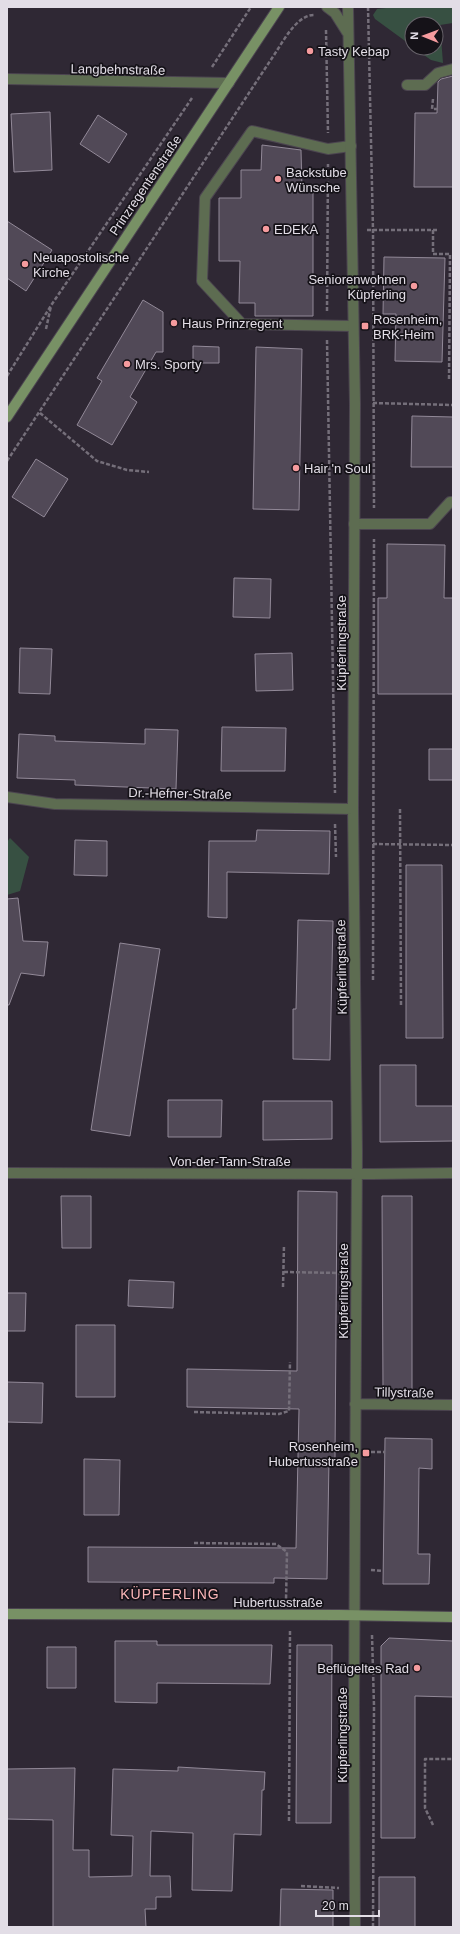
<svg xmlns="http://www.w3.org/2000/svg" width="460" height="1934" font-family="Helvetica,sans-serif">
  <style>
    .green { fill: #375042 }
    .building { fill: #514957; stroke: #928998 }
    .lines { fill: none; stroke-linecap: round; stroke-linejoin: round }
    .service-casing { stroke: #4c4550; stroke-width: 12 }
    .minor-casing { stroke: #4c4550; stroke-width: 12 }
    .secondary-casing { stroke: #4c4550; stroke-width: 12 }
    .path { stroke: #756f7a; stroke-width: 2.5; stroke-dasharray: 4 2; stroke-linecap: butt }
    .service { stroke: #5d6c51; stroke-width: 10 }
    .minor { stroke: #5d6c51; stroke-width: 10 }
    .secondary { stroke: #789165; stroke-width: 10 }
    .poi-dot { fill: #f59b9e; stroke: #151218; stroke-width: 1.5 }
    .labels { text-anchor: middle; stroke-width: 3.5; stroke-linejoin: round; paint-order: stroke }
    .poi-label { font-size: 13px; fill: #e2dde6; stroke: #151218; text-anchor: start }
    .street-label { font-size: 13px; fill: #e2dde6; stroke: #151218 }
    .neighbourhood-label { font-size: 14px; letter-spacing: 1px; fill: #fbb6b8; stroke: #151218 }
  </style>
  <rect width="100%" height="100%" fill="#2f2834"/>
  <path class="green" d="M 395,7 L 453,7 L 453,23 L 440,25 L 443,63 L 431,60 L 414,48 L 436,48 L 436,24 L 412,24 L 412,46 L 375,19 L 373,15 L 377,9 Z
    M 10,838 L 29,857 L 20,891 L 7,895 L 7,842 Z"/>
  <path class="building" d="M 453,76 L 453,187 L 414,187 L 415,113 L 437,113 L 438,82 L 441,79 Z
    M 50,112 L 52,170 L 14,172 L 11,114 Z
    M 98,115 L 127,134 L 109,163 L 80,144 Z
    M 262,145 L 301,150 L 302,189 L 313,189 L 313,316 L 255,316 L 255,303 L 239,303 L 240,261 L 219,261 L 219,198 L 241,198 L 241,170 L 261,170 Z
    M 7,221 L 52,250 L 26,291 L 7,278 Z
    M 384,257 L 445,258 L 442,362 L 395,361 L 396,314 L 383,314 Z
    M 143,300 L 163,312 L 163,352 L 156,352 L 130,397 L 137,402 L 112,445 L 77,425 L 102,381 L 97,378 Z
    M 193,346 L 219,347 L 219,363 L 193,363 Z
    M 256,347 L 302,349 L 299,510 L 253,509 Z
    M 412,416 L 453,417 L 453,467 L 411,467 Z
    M 36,459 L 68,479 L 44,517 L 12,497 Z
    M 387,544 L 445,545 L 444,598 L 453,598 L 453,694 L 378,694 L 378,598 L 387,598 Z
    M 234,578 L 271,579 L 270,618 L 233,617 Z
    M 20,648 L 52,649 L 50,694 L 19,693 Z
    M 292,653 L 293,690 L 256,691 L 255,654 Z
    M 222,727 L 286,728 L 285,771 L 221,771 Z
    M 145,729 L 178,730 L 176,789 L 75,785 L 75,780 L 17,778 L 19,734 L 55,736 L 55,741 L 145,744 Z
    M 429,749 L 453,749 L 453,780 L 429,780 Z
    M 257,830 L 330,831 L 329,874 L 227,872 L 227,918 L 208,917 L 209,841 L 256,841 Z
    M 75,840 L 107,841 L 107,876 L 74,875 Z
    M 406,865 L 442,865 L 443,1038 L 406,1038 Z
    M 18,898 L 23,941 L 48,942 L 44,976 L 21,973 L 9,1005 L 7,1005 L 7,899 Z
    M 298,920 L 333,921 L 330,1060 L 293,1059 L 293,1009 L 296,1009 Z
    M 120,943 L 160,949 L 130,1136 L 91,1130 Z
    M 380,1065 L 416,1065 L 416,1106 L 453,1106 L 453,1141 L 380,1142 Z
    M 168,1100 L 222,1100 L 221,1137 L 168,1137 Z
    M 263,1101 L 332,1101 L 332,1139 L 263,1140 Z
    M 298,1191 L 337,1192 L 335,1459 L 329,1459 L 327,1579 L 274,1578 L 274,1583 L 88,1582 L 88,1547 L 296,1548 L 299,1409 L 187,1407 L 187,1369 L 297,1371 Z
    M 61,1196 L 91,1196 L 91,1248 L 62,1248 Z
    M 382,1196 L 412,1196 L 412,1391 L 383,1391 Z
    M 129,1280 L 174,1282 L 173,1308 L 128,1306 Z
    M 7,1293 L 26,1293 L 25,1331 L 7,1331 Z
    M 76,1325 L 115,1325 L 115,1397 L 76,1397 Z
    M 7,1382 L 43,1383 L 42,1423 L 7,1422 Z
    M 385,1438 L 432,1439 L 432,1469 L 419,1468 L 418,1554 L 430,1554 L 429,1584 L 383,1584 Z
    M 84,1459 L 120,1460 L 119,1515 L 84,1515 Z
    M 389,1638 L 453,1641 L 453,1697 L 415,1696 L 415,1838 L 381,1838 L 381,1646 Z
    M 115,1641 L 157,1641 L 157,1645 L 272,1645 L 270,1684 L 157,1683 L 157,1703 L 115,1702 Z
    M 297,1645 L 332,1645 L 331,1823 L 296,1823 Z
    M 47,1647 L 76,1647 L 76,1688 L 47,1688 Z
    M 178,1767 L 265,1772 L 264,1790 L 262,1790 L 261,1835 L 234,1834 L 232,1891 L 192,1890 L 193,1833 L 151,1831 L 150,1876 L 170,1876 L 171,1897 L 156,1897 L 156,1909 L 145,1909 L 146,1927 L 53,1927 L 53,1820 L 7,1819 L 7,1769 L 75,1768 L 73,1850 L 89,1850 L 89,1877 L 132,1876 L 133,1836 L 111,1835 L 113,1769 L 178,1771 Z
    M 379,1877 L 415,1877 L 415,1927 L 379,1927 Z
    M 281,1889 L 333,1890 L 333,1927 L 280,1927 Z"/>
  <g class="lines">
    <g class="service-casing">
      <path id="service" d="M 407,85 L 425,85 L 438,73 L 453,69
        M 351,146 L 328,149 L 252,131 L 205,198 L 202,281 L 242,324 L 353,326
        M 354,524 L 430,524 L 450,502 L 453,502"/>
    </g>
    <g class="minor-casing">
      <path id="minor" d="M 327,7 L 335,13 L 347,32
        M 348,7 L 355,404 L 353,809 L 357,1152 L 354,1706 L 355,1927
        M 7,79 L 229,83
        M 7,797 L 55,804 L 353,809
        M 7,1173 L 372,1174 L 453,1173
        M 355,1404 L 453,1405"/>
    </g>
    <g class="secondary-casing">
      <path id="secondary" d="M 7,417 L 279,7
        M 7,1614 L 340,1615 L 453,1617"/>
    </g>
    <path class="path" d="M 368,7 L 373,230 L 374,508
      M 326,30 L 328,133
      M 212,67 L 251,7
      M 433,99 L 432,109 L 437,109
      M 367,230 L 438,230
      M 433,230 L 433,254 L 450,254 L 449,381
      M 327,311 L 328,164
      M 46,329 L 51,306
      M 327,340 L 335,793
      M 7,376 L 52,304 L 192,98
      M 373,403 L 453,405
      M 40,413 L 97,461 L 127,470 L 149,472
      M 7,461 L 270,61 C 281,46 295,15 314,15
      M 400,809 L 401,1006
      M 335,824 L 336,857
      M 373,844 L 453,845
      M 373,980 L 374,539
      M 284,1272 L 341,1273
      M 283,1287 L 284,1245
      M 194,1412 L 279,1414 L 289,1411 L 290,1362
      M 371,1452 L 385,1452
      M 194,1543 L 276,1544 L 287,1552 L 286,1601
      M 371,1570 L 383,1571
      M 372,1635 L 374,1706 L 373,1927
      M 289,1821 L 290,1630
      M 433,1825 L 425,1808 L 425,1759 L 453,1759
      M 301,1886 L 339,1888"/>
    <use href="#service" class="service"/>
    <use href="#minor" class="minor"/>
    <use href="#secondary" class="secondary"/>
  </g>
  <g class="poi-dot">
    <circle cx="310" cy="51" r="4"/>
    <circle cx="278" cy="179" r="4"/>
    <circle cx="266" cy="229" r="4"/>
    <circle cx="25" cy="264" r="4"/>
    <circle cx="414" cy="286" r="4"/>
    <circle cx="174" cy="323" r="4"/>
    <rect x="361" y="322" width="8" height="8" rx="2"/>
    <circle cx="127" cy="364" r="4"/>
    <circle cx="296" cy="468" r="4"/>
    <rect x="362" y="1449" width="8" height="8" rx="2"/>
    <circle cx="417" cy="1668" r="4"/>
  </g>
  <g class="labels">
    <g class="poi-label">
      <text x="318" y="56">Tasty Kebap</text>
      <text x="286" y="177">Backstube<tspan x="286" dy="15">Wünsche</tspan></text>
      <text x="274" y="234">EDEKA</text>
      <text x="33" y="262">Neuapostolische<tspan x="33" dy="15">Kirche</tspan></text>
      <text x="406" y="284" text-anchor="end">Seniorenwohnen<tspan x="406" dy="15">Küpferling</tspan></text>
      <text x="373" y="324">Rosenheim,<tspan x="373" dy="15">BRK-Heim</tspan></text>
      <text x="182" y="328">Haus Prinzregent</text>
      <text x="135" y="369">Mrs. Sporty</text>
      <text x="304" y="473">Hair 'n Soul</text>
      <text x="358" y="1451" text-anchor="end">Rosenheim,<tspan x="358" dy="15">Hubertusstraße</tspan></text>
      <text x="409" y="1673" text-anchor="end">Beflügeltes Rad</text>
    </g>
    <g class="street-label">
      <text transform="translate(118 69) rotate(1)" y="5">Langbehnstraße</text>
      <text transform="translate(145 185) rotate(-56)" y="5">Prinzregentenstraße</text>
      <text transform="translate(341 643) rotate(-90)" y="5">Küpferlingstraße</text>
      <text transform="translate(180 793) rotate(1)" y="5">Dr.-Hefner-Straße</text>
      <text transform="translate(341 967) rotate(-91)" y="5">Küpferlingstraße</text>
      <text x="230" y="1166">Von-der-Tann-Straße</text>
      <text transform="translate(343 1291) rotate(-90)" y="5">Küpferlingstraße</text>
      <text transform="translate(404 1392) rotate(1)" y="5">Tillystraße</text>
      <text x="278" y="1607">Hubertusstraße</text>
      <text transform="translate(342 1735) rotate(-90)" y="5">Küpferlingstraße</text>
    </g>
    <g class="neighbourhood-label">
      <text x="170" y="1599">KÜPFERLING</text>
    </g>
  </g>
  <rect width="460" height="1934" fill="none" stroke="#e2dde6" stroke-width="16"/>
  <g transform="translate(424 36) rotate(271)"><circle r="19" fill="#151218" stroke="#67636a"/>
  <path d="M0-3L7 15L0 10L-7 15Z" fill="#f59b9e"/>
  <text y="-6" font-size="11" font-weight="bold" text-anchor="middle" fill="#e2dde6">N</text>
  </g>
  <path d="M316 1910v6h63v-6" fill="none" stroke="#e2dde6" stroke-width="2"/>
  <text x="322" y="1910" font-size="12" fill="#e2dde6" stroke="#151218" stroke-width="3" paint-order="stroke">20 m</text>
</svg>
